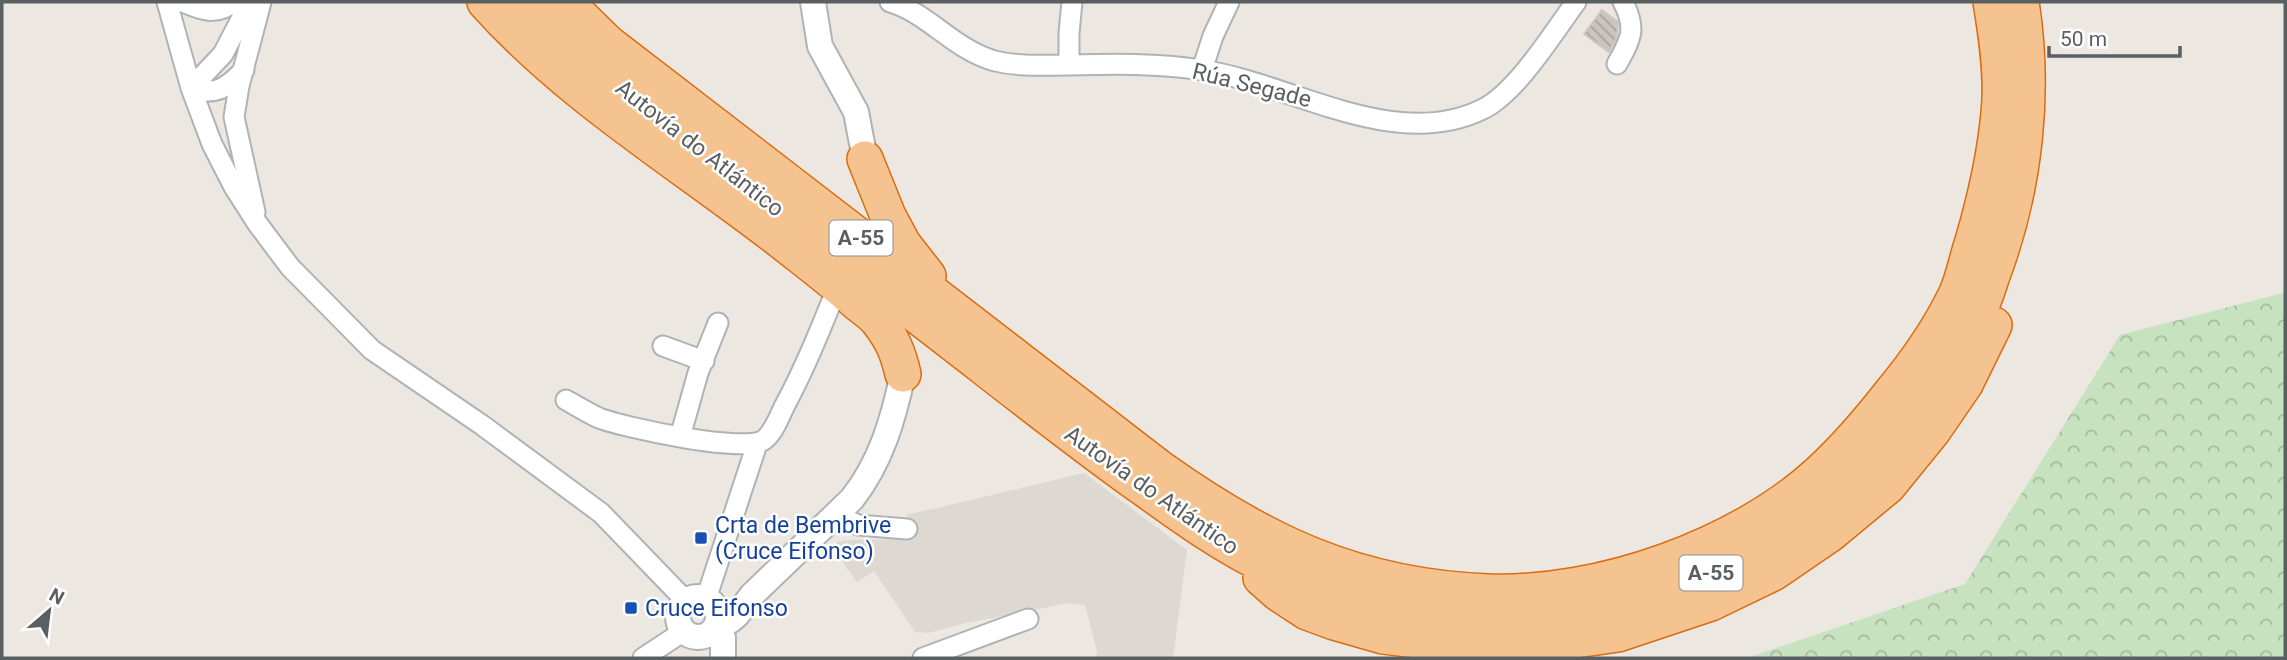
<svg xmlns="http://www.w3.org/2000/svg" width="2287" height="660" font-family="Roboto,sans-serif">
  <style>
    .education { fill: #ded8d2 }
    .forest { fill: url(#forest-crowns) }
    .building { fill: url(#building-back-hatch); stroke: #d0c7c0; stroke-width: 2 }
    .lines { fill: none; stroke-linecap: round; stroke-linejoin: round }
    .minor-casing { stroke: #afb3b6; stroke-width: 23 }
    .tertiary-casing { stroke: #afb3b6; stroke-width: 28 }
    .motorway-casing { stroke: #dc6c10; stroke-width: 38 }
    .minor { stroke: #fff; stroke-width: 19 }
    .tertiary { stroke: #fff; stroke-width: 24 }
    .motorway { stroke: #f5c38f; stroke-width: 35 }
    .transit-dot { fill: #1a4fb4; stroke: #fff; stroke-width: 2.5 }
    .labels { text-anchor: middle; stroke-width: 5; stroke-linejoin: round; paint-order: stroke }
    .shield { fill: #fff; stroke: #8c8f90; stroke-width: 2 }
    .shield-label { font-size: 21px; font-weight: bold; fill: #5a5f61 }
    .street-label { font-size: 23px; fill: #5a5f61; stroke: #fff }
    .transit-label { font-size: 23px; fill: #164399; stroke: #fff; text-anchor: start }
  </style>
  <defs>
    <pattern id="forest-crowns" width="20" height="18" patternUnits="userSpaceOnUse" patternTransform="scale(1.75)"><rect width="20" height="18" fill="#c7e2bf"/><path d="M2 6a3 3 0 1 1 6 0M12 15a3 3 0 1 1 6 0" fill="none" stroke="#a5ba9f"/></pattern>
    <pattern id="building-back-hatch" width="6" height="6" patternUnits="userSpaceOnUse" patternTransform="scale(1.75)"><rect width="6" height="6" fill="#c9c4c0"/><path d="M-1 5l2 2M0 0l6 6M5-1l2 2" fill="none" stroke="#a6a29f"/></pattern>
  </defs>
  <rect width="100%" height="100%" fill="#ece7e1"/>
  <path class="education" d="M 1084,473 L 1187,550 L 1173,658 L 1096,658 L 1097,651 L 1085,605 L 1069,603 L 961,624 L 929,633 L 915,632 L 874,571 L 857,582 L 832,547 L 837,542 L 849,540 L 906,539 L 907,515 Z"/>
  <path class="forest" d="M 2283,293 L 2285,294 L 2285,658 L 1747,658 L 1965,584 L 2120,335 Z"/>
  <path class="building" d="M 1602,10 L 1618,22 L 1617,37 L 1609,52 L 1584,34 Z"/>
  <g class="lines">
    <g class="minor-casing">
      <path id="minor" d="M 167,2 L 191,88 L 212,144 L 234,187 L 257,223 L 290,267 L 372,350 L 482,425 L 601,513 L 686,601
        M 183,2 C 201,10 217,16 233,2
        M 890,2 C 930,14 954,50 995,61 C 1019,67 1045,65 1069,65 C 1113,64 1157,63 1201,70 C 1291,83 1394,153 1483,109 C 1517,92 1553,33 1576,2
        M 1617,64 C 1631,39 1637,29 1623,2
        M 1069,65 L 1069,33 L 1072,2
        M 1202,70 L 1213,36 L 1229,2
        M 191,88 L 223,54 L 250,2
        M 191,88 C 216,96 227,88 244,70
        M 255,212 L 234,117 L 239,86 L 261,2
        M 663,346 L 704,361
        M 566,400 C 577,406 588,413 599,418 C 622,427 749,455 765,439 C 774,431 779,418 784,407 C 805,368 821,328 838,286
        M 680,437 L 698,373 L 718,323
        M 837,515 L 858,525 L 907,529
        M 706,599 L 757,444
        M 643,658 L 684,631
        M 923,658 L 1028,619"/>
    </g>
    <g class="tertiary-casing">
      <path id="tertiary" d="M 813,2 L 820,46 L 856,112 L 865,159
        M678 617a20 20 0 1 1 40 0a20 20 0 1 1-40 0Z
        M 717,624 L 730,621 L 737,615 L 752,595 L 852,499 C 881,462 893,420 903,374
        M 714,629 L 723,638 L 723,658"/>
    </g>
    <g class="motorway-casing">
      <path id="motorway" d="M 485,2 C 571,98 684,165 785,244 C 809,263 833,281 855,301 C 863,308 873,314 879,322 C 893,340 898,353 903,374
        M 527,2 C 643,113 776,206 903,305 C 978,362 1052,422 1128,477 C 1174,510 1219,544 1270,568 C 1358,609 1459,626 1556,618 C 1587,616 1619,605 1648,596 C 1714,575 1780,547 1835,502 C 1850,489 1864,471 1878,456 C 1917,413 1953,362 1979,310 C 1986,297 1989,283 1994,270 C 2025,185 2035,91 2021,2
        M 566,2 L 608,43 L 1161,469 C 1265,543 1358,587 1488,592 C 1598,596 1739,547 1820,472 C 1846,448 1869,421 1891,393 C 1916,363 1939,330 1956,295 C 1964,278 1967,258 1973,241 C 1985,200 1995,157 1999,113 C 2003,78 1997,37 1991,2
        M 865,159 L 888,216 L 903,244 L 928,276
        M 1261,578 L 1278,593 L 1307,612 L 1334,622 L 1383,636 L 1468,646 L 1554,643 L 1618,634 L 1711,603 L 1773,573 L 1830,534 L 1888,486 L 1932,432 L 1965,384 L 1994,325"/>
    </g>
    <use href="#minor" class="minor"/>
    <use href="#tertiary" class="tertiary"/>
    <use href="#motorway" class="motorway"/>
  </g>
  <g class="transit-dot">
    <rect x="694" y="531" width="14" height="14" rx="3.5"/>
    <rect x="624" y="601" width="14" height="14" rx="3.5"/>
  </g>
  <g class="labels">
    <g class="shield">
      <rect x="829.5" y="220.5" width="63" height="35" rx="5"/>
      <rect x="1679.5" y="555.5" width="63" height="35" rx="5"/>
    </g>
    <g class="shield-label">
      <text x="861" y="245">A-55</text>
      <text x="1711" y="580">A-55</text>
    </g>
    <g class="street-label">
      <text transform="translate(1252 85) rotate(14)" y="8">Rúa Segade</text>
      <text transform="translate(700 148) rotate(38)" y="8">Autovía do Atlántico</text>
      <text transform="translate(1152 490) rotate(35)" y="8">Autovía do Atlántico</text>
    </g>
    <g class="transit-label">
      <text x="715" y="533">Crta de Bembrive<tspan x="715" dy="26">(Cruce Eifonso)</tspan></text>
      <text x="645" y="616">Cruce Eifonso</text>
    </g>
  </g>
  <rect width="2287" height="660" fill="none" stroke="#5a5f61" stroke-width="7"/>
  <g transform="translate(49 611) rotate(28)" stroke="#ffffff" stroke-width="5" paint-order="stroke">
  <path d="M0-5L12 26L0 18L-12 26Z" fill="#5a5f61"/>
  <text y="-10" font-size="19" font-weight="bold" text-anchor="middle" fill="#5a5f61">N</text>
  </g>
  <path d="M2049 46v10h131v-10" fill="none" stroke="#5a5f61" stroke-width="3.5"/>
  <text x="2060" y="46" font-size="21" fill="#5a5f61" stroke="#ffffff" stroke-width="5" paint-order="stroke">50 m</text>
</svg>
